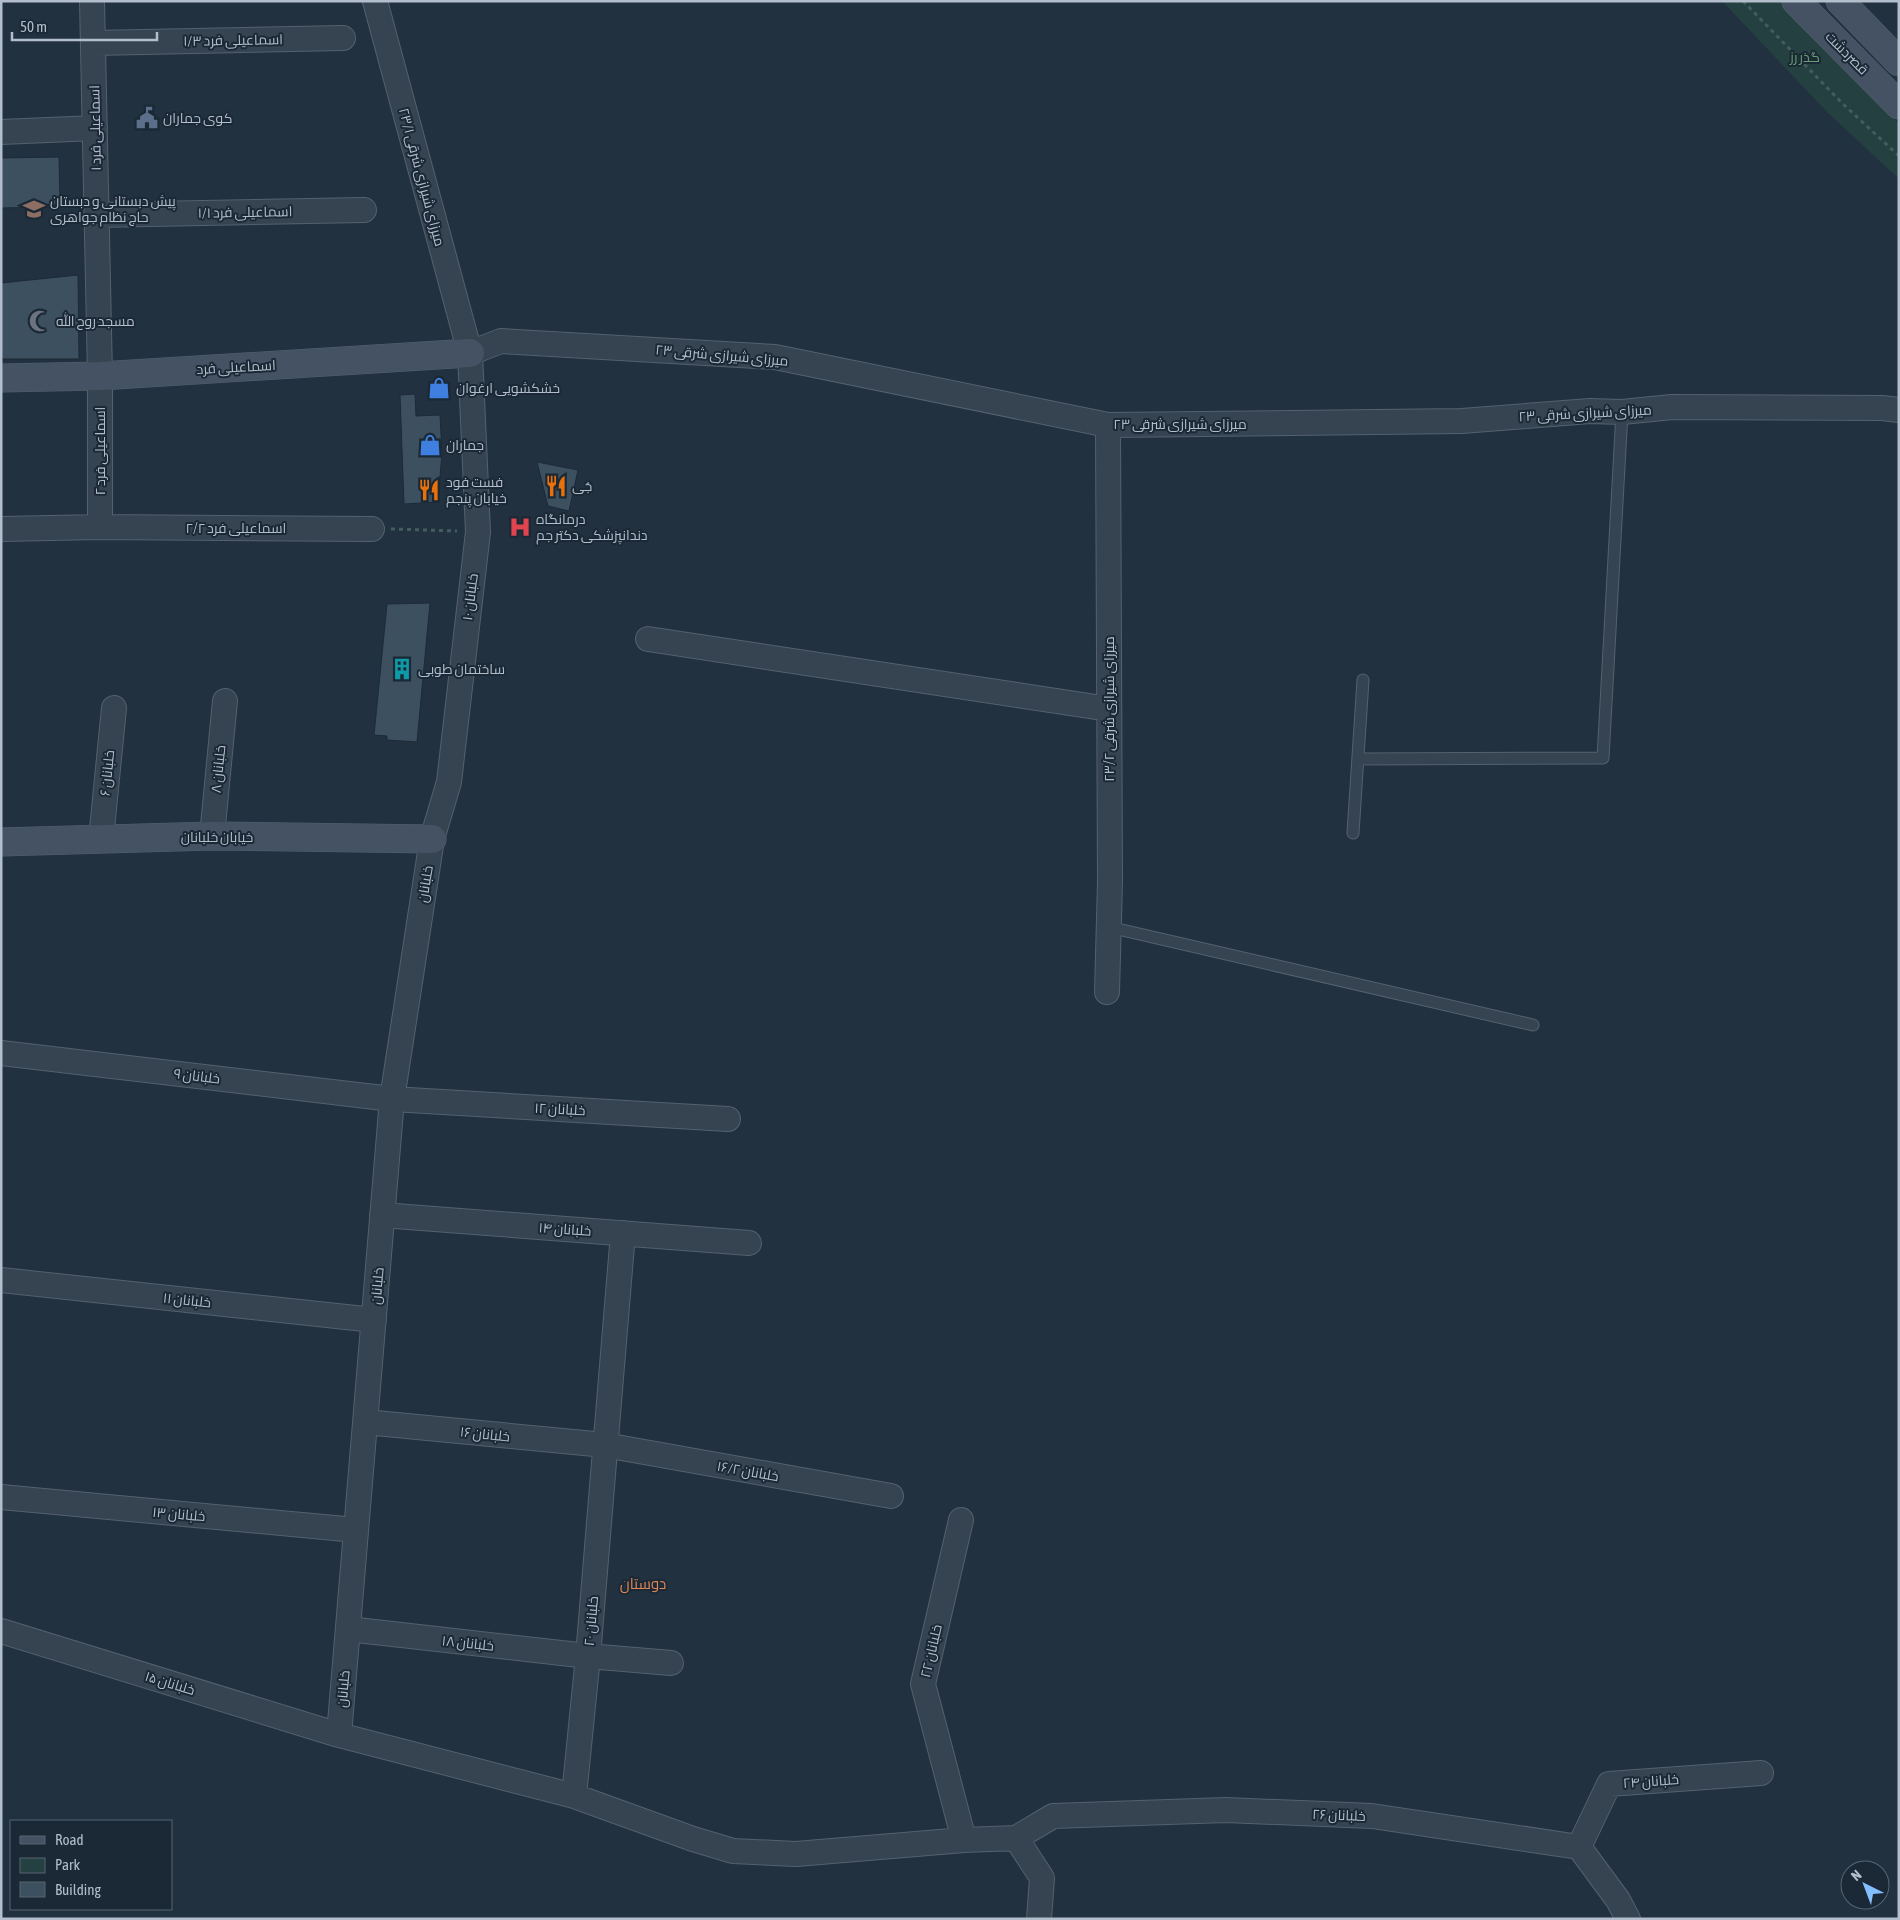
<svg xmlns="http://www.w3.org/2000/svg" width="1900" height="1920" font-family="'Asap Condensed',Cairo,sans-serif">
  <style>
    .green { fill: #244041 }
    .building { fill: #3d505f; stroke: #1d2a37 }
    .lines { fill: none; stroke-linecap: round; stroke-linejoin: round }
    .lane-casing { stroke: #54616e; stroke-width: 13 }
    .street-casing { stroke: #54616e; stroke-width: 26 }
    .secondary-casing { stroke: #54616e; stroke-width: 29 }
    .path { stroke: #425d5d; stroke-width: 3; stroke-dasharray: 4 4; stroke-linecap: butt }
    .lane { stroke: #364350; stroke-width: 11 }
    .street { stroke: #364350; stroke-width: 24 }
    .secondary { stroke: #445263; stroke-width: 28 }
    .labels { text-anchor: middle; stroke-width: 4; stroke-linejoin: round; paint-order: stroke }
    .street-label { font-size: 14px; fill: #b2becb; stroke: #1b2835 }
    .park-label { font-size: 14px; fill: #679e6e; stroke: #1b2835 }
    .poi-label { font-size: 14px; fill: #b2becb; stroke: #1b2835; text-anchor: start }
    .neighbourhood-label { font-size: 15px; fill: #df8659; stroke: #1b2835 }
  </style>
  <rect width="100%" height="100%" fill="#223140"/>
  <path class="green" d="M 1722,1 L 1782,1 L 1899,124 L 1899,179 L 1827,112 Z"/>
  <path class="building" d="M 59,157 L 60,200 L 52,207 L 1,208 L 1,158 Z
    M 78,275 L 79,359 L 1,359 L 1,283 Z
    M 415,394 L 416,416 L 440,415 L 442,453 L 438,502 L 404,504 L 400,395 Z
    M 537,462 L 578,470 L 569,511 L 548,506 Z
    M 430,603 L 417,742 L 387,740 L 387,736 L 374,735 L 387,604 Z"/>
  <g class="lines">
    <g class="lane-casing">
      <path id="lane" d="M 1358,759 L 1603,758 L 1622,412
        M 1353,833 L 1363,680
        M 1109,927 L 1533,1025"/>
    </g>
    <g class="street-casing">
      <path id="street" d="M 92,1 L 100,376 L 100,527
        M 93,43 L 343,38
        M 1,132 L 95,128
        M 96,215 L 364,210
        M 470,353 L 501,341 L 775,357 L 1108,425 L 1462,421 L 1590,411 L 1622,412 L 1672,407 L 1882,408 L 1899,410
        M 1,529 L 100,527 L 372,529
        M 648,639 L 1109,709
        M 212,836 L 225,701
        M 101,839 L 114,708
        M 1107,992 L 1110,881 L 1108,425
        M 1,1053 L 392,1099 L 728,1119
        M 382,1215 L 749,1243
        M 1,1280 L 374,1320
        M 365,1422 L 605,1445 L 891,1496
        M 1,1497 L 356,1530
        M 961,1520 L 923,1684 L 964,1840
        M 348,1629 L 588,1656 L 671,1663
        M 1,1631 L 339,1735 L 574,1796 L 693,1839 L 733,1851 L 796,1854 L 964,1840 L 1016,1838 L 1042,1878 L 1039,1919
        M 339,1735 L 392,1099 L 432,839 L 449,782 L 478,532 L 470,353 L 375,1
        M 574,1796 L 588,1656 L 623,1233
        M 1016,1838 L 1053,1816 L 1226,1810 L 1372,1816 L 1579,1847 L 1618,1900 L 1628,1919
        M 1579,1847 L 1609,1784 L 1761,1773"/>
    </g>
    <g class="secondary-casing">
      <path id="secondary" d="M 1796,1 L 1899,105
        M 1840,1 L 1899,62
        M 1,378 L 100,376 L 470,353
        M 1,842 L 212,836 L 432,839"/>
    </g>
    <path class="path" d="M 1743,1 L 1843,104 L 1899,156
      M 391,529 L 457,531"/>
    <use href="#lane" class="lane"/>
    <use href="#street" class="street"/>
    <use href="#secondary" class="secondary"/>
  </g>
  <defs>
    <g id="civic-bare" transform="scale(1.725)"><path d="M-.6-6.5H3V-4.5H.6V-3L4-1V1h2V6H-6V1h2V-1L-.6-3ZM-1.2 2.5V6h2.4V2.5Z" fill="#5c6f8a" stroke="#1b2835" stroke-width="2.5" paint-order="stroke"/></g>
    <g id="school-bare" transform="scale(1.725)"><path d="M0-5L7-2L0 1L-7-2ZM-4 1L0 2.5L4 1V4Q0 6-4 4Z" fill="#8d6e63" stroke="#1b2835" stroke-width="2.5" paint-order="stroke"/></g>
    <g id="mosque-bare" transform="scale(1.725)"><path d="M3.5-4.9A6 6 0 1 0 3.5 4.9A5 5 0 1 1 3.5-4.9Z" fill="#6b7280" stroke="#1b2835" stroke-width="2.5" paint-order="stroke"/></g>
    <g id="shop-bare" transform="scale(1.725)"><path d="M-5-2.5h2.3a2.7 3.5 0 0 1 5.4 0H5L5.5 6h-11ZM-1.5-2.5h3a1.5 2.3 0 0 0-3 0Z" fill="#3f7fe0" stroke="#1b2835" stroke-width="2.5" paint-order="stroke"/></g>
    <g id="restaurant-bare" transform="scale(1.725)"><path d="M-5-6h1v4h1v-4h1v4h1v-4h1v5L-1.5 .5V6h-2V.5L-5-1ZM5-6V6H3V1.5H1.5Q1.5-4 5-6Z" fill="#e8710a" stroke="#1b2835" stroke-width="2.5" paint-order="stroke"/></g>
    <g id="hospital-bare" transform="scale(1.725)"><path d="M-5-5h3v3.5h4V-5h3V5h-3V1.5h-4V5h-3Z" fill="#e0444e" stroke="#1b2835" stroke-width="2.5" paint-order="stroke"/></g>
    <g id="building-bare" transform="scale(1.725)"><path d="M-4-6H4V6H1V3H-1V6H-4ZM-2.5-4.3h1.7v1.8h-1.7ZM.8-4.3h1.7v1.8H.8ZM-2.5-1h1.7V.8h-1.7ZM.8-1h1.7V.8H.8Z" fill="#0f9aa8" stroke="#1b2835" stroke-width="2.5" paint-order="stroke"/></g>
  </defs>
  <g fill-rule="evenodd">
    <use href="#civic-bare" x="147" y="118"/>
    <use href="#school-bare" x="34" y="209"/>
    <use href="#mosque-bare" x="40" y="321"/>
    <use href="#shop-bare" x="439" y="388"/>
    <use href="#shop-bare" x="430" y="445"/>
    <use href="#restaurant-bare" x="556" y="486"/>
    <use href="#restaurant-bare" x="429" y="490"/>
    <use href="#hospital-bare" x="520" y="527"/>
    <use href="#building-bare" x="402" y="669"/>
  </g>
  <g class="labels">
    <g class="street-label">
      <text transform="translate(233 40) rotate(-1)" y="5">۱/۳ اسماعیلی فرد</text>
      <text transform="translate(1847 53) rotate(45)" y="5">قصردشت</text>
      <text transform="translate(95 128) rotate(-91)" y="5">۱ اسماعیلی فرد</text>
      <text transform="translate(422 177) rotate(75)" y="5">۲۳/۱ میرزای شیرازی شرقی</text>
      <text transform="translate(245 212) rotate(-1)" y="5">۱/۱ اسماعیلی فرد</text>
      <text transform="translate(722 355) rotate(5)" y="5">۲۳ میرزای شیرازی شرقی</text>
      <text transform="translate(236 367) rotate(-3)" y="5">اسماعیلی فرد</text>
      <text transform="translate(1585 413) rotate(-3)" y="5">۲۳ میرزای شیرازی شرقی</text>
      <text x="1180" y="429">۲۳ میرزای شیرازی شرقی</text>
      <text transform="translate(100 451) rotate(-90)" y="5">۲ اسماعیلی فرد</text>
      <text x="236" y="533">۲/۲ اسماعیلی فرد</text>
      <text transform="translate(470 597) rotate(-83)" y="5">۱۰ خلبانان</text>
      <text transform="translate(1109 709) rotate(-90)" y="5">۲۳/۲ میرزای شیرازی شرقی</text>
      <text transform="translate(218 769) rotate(-84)" y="5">۸ خلبانان</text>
      <text transform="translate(107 773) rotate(-84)" y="5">۶ خلبانان</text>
      <text x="217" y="842">خیابان خلبانان</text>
      <text transform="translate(425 884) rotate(-81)" y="5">خلبانان</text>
      <text transform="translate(197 1076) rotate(7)" y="5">۹ خلبانان</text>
      <text transform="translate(560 1109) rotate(3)" y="5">۱۲ خلبانان</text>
      <text transform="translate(565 1229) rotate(4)" y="5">۱۴ خلبانان</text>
      <text transform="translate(377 1286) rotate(-85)" y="5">خلبانان</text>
      <text transform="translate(187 1300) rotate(6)" y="5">۱۱ خلبانان</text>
      <text transform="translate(485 1434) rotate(6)" y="5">۱۶ خلبانان</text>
      <text transform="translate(748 1471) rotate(10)" y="5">۱۶/۲ خلبانان</text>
      <text transform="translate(179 1514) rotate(5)" y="5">۱۳ خلبانان</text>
      <text transform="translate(591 1621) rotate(-85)" y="5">۲۰ خلبانان</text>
      <text transform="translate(468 1643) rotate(6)" y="5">۱۸ خلبانان</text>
      <text transform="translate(931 1651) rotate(-77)" y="5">۲۲ خلبانان</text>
      <text transform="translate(170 1683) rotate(17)" y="5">۱۵ خلبانان</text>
      <text transform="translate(343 1689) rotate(-85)" y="5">خلبانان</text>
      <text transform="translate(1651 1781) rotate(-4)" y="5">۲۴ خلبانان</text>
      <text transform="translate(1339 1815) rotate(2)" y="5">۲۶ خلبانان</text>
    </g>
    <g class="park-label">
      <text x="1805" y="62">گذر رز</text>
    </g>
    <g class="poi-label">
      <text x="163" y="123">کوی جماران</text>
      <text x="50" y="206">پیش دبستانی و دبستان<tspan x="50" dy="16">حاج نظام جواهری</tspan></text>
      <text x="56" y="326">مسجد روح الله</text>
      <text x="456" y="393">خشکشویی ارغوان</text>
      <text x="446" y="450">جماران</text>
      <text x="446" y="487">فست فود<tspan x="446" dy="16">خیابان پنجم</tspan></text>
      <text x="572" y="491">جُی</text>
      <text x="536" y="524">درمانگاه<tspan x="536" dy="16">دندانپزشکی دکتر جم</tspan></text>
      <text x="418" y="674">ساختمان طوبی</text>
    </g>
    <g class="neighbourhood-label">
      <text x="643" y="1589">دوستان</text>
    </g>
  </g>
  <rect width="1900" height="1920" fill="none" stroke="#b2becb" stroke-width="5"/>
  <rect x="10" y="1820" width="162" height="90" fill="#1b2835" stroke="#576471"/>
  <rect x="20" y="1836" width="25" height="8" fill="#445263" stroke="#576471"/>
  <text x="55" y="1845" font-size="15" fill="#b2becb">Road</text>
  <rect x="20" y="1858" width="25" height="15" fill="#244041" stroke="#576471"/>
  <text x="55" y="1870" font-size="15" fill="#b2becb">Park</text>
  <rect x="20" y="1882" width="25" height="15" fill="#3d505f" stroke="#576471"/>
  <text x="55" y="1895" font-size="15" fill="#b2becb">Building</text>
  <g transform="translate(1865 1885) rotate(318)"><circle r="24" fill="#1b2835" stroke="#576471"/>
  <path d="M0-4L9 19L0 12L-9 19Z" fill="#83beff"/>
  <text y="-8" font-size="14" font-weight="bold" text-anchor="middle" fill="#b2becb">N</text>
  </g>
  <path d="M12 32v8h145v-8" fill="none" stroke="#b2becb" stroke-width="2.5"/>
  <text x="20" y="32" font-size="15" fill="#b2becb" stroke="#1b2835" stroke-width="4" paint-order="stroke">50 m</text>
</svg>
